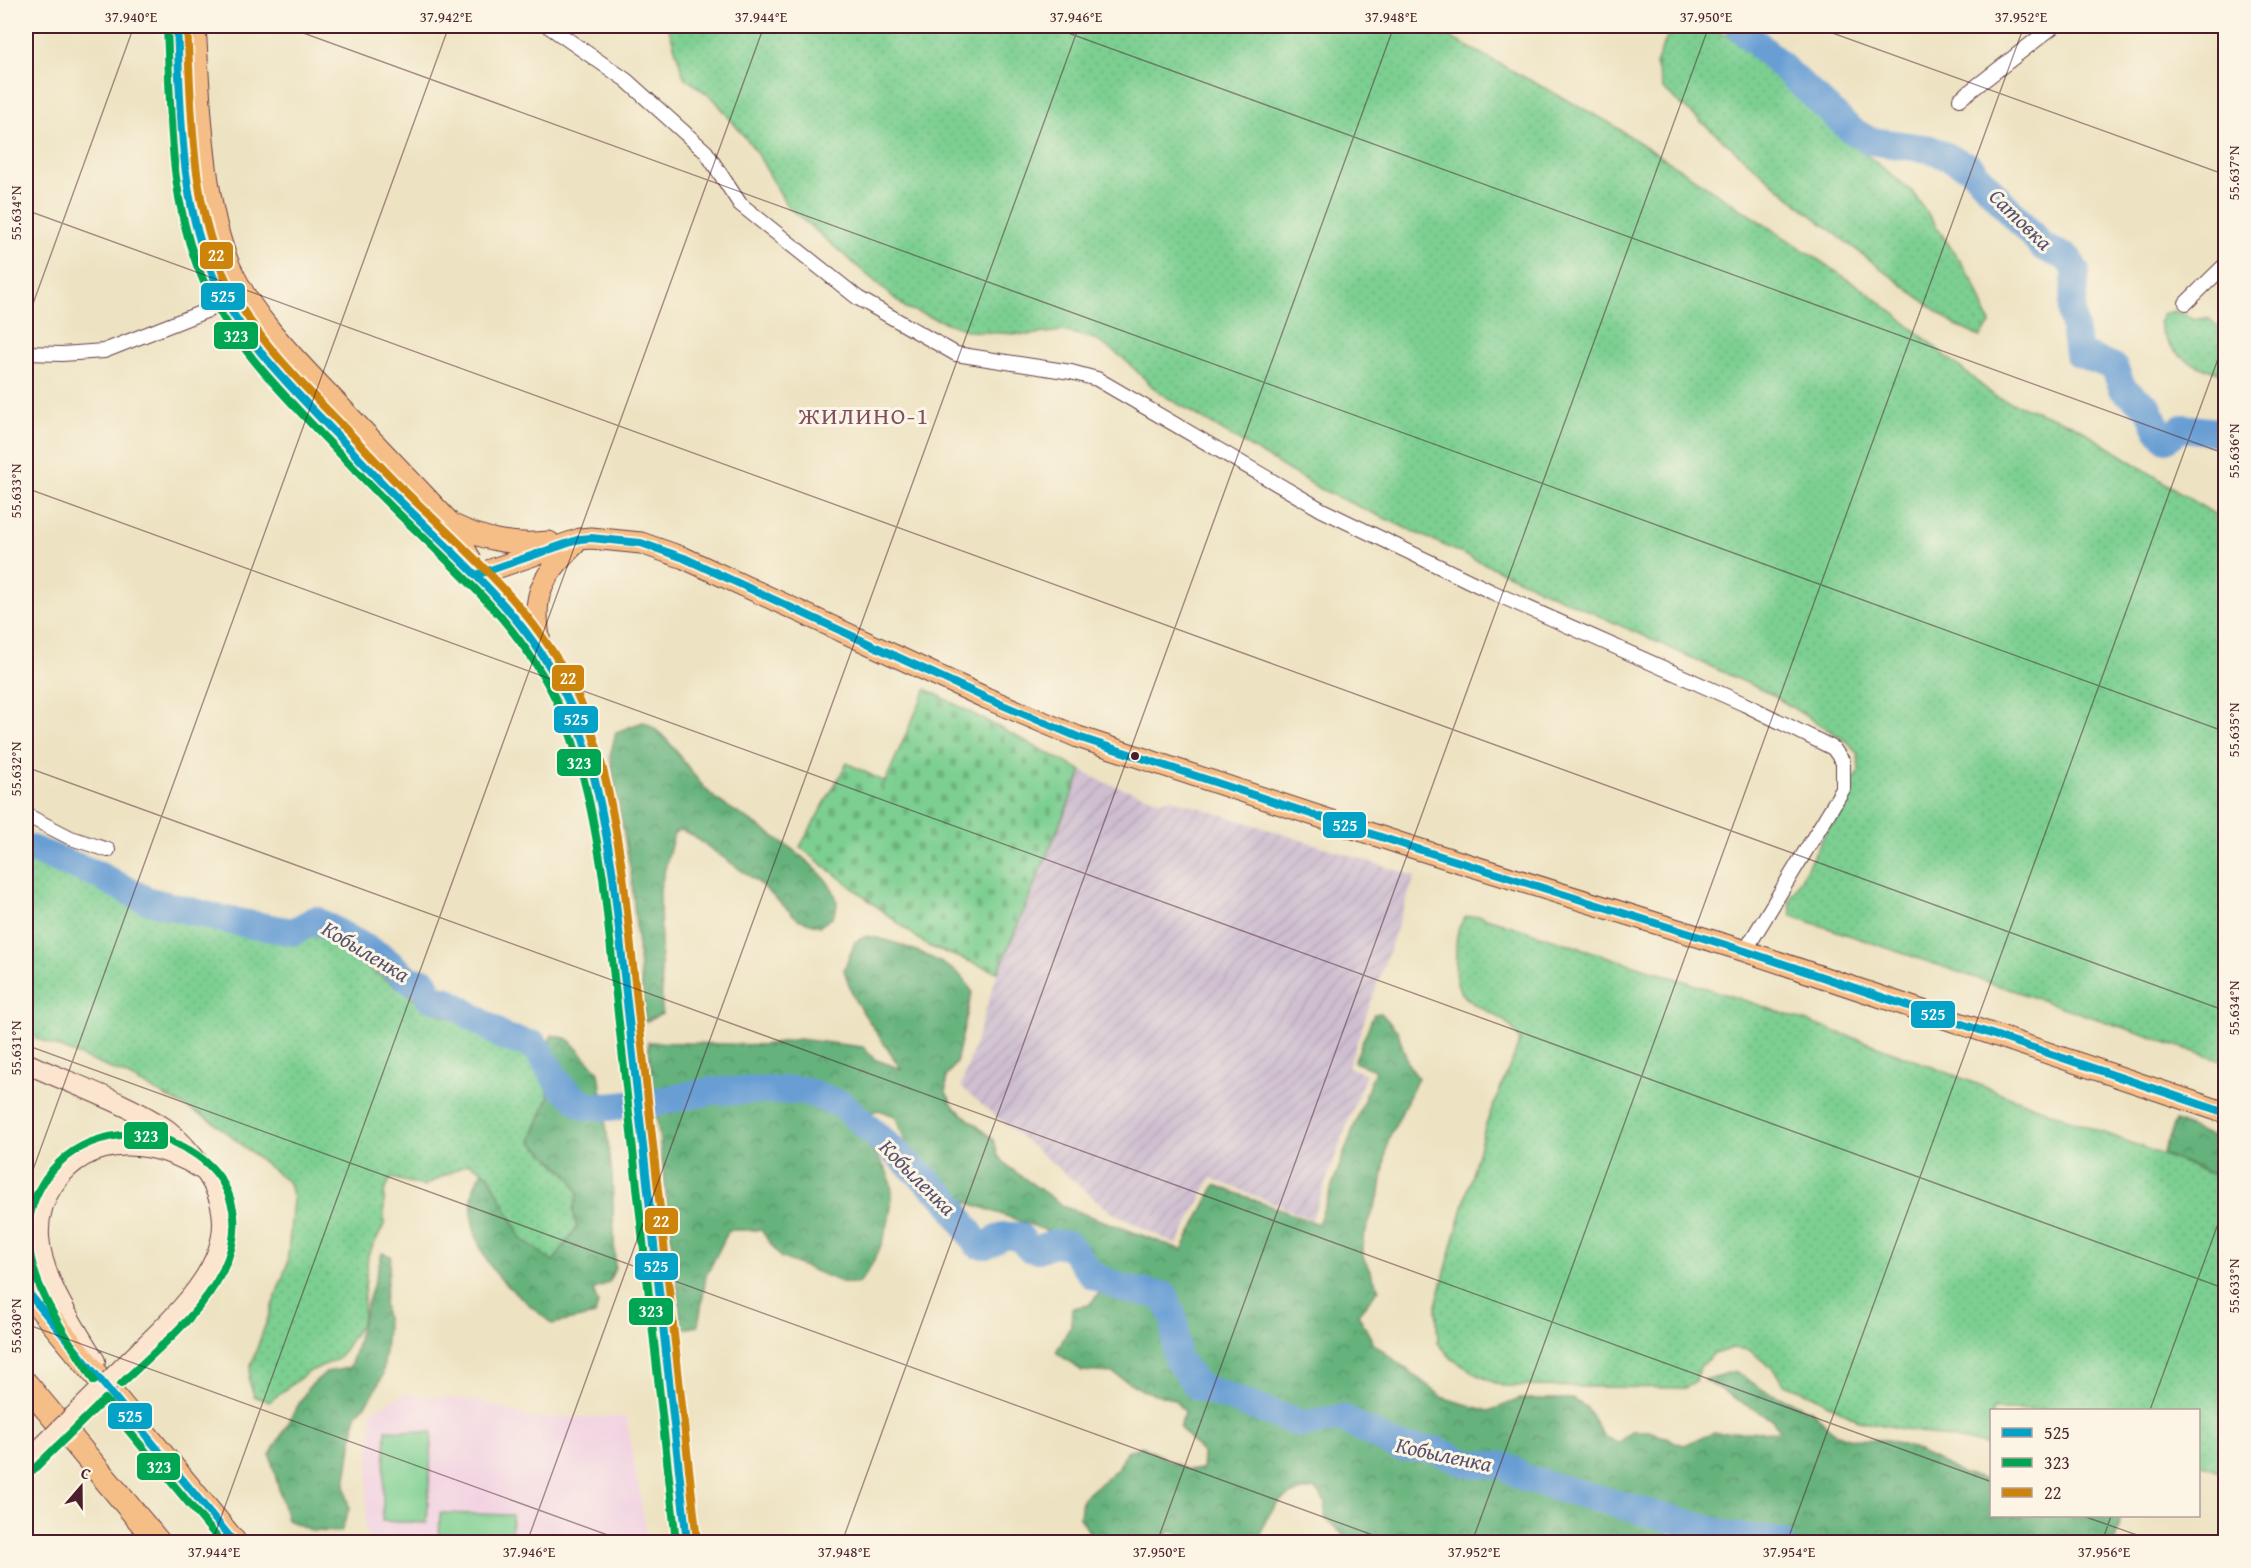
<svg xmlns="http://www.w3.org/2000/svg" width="2251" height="1568" font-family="'Gentium Book Plus',serif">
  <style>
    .built { fill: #f1d0e2 }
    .industrial { fill: url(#industrial-furrows) }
    .grass { fill: url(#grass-dots); stroke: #63775e; stroke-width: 1.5 }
    .forest { fill: url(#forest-crowns); stroke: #586853; stroke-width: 1.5 }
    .cemetery { fill: url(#cemetery-stones); stroke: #63775e; stroke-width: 1.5 }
    .pitch { fill: #7ccf91; stroke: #63775e; stroke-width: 1.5 }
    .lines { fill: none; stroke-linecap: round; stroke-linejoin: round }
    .river { stroke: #679ed4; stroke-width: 28 }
    .street-casing { stroke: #623c42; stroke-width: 16 }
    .secondary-casing { stroke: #623c42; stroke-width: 22 }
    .primary-casing { stroke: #623c42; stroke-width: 23 }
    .highway-casing { stroke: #623c42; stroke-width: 26 }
    .street { stroke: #fff; stroke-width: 14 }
    .secondary { stroke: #fbe5cf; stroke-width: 20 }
    .primary { stroke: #f6be87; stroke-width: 21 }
    .highway { stroke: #f6be87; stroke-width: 24 }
    .secondary-bridge-casing { stroke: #623c42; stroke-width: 22; stroke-linecap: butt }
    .secondary-bridge { stroke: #fbe5cf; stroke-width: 20 }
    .bus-1-casing { stroke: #fcf5e5; stroke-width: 12 }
    .bus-2-casing { stroke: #fcf5e5; stroke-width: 12 }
    .bus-3-casing { stroke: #fcf5e5; stroke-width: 12 }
    .bus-1 { stroke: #04a2c6; stroke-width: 8 }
    .bus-2 { stroke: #00a651; stroke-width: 8 }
    .bus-3 { stroke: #cc840b; stroke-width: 8 }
    .ticks { fill: none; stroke: #4a1f2b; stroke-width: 1.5; stroke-opacity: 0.45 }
    .bus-dot { fill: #4a1f2b; stroke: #fcf5e5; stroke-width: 2 }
    .labels { text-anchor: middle; stroke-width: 6; stroke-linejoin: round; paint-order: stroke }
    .water-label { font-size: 22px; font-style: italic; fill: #56526f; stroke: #fcf5e5 }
    .quarter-label { font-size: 24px; letter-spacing: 1.5px; fill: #814e63; stroke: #fcf5e5 }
    .line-badge { stroke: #fcf5e5; stroke-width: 2 }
    .badge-label { font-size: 16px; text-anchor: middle; font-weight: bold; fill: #fff }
    .neatline { fill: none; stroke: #4a1f2b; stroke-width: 2 }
    .ticks-label { font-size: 15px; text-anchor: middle; fill: #4a1f2b }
  </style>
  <defs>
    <pattern id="industrial-furrows" width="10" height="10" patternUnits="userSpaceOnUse" patternTransform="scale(1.5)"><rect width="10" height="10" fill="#cebed0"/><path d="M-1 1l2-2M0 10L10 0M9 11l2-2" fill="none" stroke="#b2a3b3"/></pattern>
    <pattern id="grass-dots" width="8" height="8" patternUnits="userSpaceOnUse" patternTransform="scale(1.5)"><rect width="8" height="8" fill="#7ccf91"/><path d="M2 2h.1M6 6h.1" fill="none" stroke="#6db17d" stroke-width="1.8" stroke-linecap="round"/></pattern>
    <pattern id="forest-crowns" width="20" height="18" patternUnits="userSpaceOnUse" patternTransform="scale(1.5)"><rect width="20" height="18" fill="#65b27b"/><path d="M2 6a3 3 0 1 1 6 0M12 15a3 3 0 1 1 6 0" fill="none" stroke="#559065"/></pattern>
    <pattern id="cemetery-stones" width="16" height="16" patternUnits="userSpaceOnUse" patternTransform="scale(1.5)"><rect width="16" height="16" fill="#7ccf91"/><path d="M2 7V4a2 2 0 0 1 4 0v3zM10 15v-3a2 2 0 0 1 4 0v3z" fill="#6db17d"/></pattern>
  </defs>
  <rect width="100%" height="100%" fill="#fcf5e5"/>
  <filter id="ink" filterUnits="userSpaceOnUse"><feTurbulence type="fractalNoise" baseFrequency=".0167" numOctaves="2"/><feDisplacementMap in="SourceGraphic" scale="12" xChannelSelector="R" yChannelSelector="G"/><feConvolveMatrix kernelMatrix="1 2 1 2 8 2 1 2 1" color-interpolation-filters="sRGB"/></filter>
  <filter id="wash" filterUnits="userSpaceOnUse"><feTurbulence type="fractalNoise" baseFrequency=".008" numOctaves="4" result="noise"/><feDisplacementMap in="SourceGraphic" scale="24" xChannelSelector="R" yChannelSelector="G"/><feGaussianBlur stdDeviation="1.35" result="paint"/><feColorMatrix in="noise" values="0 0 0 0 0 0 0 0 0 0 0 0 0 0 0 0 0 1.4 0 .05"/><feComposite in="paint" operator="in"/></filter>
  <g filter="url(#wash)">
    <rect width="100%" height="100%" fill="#ede2c1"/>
    <path class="built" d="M 404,1394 L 478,1401 L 532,1418 L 626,1417 L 648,1542 L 371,1542 L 365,1527 L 372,1411 Z"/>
    <path class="industrial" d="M 1082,771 L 1106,783 L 1162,801 L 1169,798 L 1415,876 L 1348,1067 L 1366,1074 L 1312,1219 L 1211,1178 L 1177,1245 L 1111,1212 L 961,1087 L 998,972 Z"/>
    <path class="grass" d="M 668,26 L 1429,26 L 1608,122 L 1869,293 L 1996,397 L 2074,425 L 2225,521 L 2225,1062 L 1792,916 L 1789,901 L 1859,771 L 1858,754 L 1848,742 L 1769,693 L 1320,489 L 1158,392 L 1123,358 L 1095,339 L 1062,331 L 1030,335 L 969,331 L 906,308 L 787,206 L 756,151 L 715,100 L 684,77 Z
      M 1698,27 L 1743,40 L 1859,149 L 1912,191 L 1973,280 L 1990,324 L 1980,337 L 1955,325 L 1811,215 L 1663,89 L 1656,64 L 1669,32 Z
      M 2174,311 L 2196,319 L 2208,318 L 2225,332 L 2225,374 C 2194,368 2169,356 2159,323 L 2164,314 Z
      M 30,862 L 47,864 L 145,912 L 293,939 L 318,935 L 434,1011 L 504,1042 L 537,1065 L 549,1096 L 531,1141 L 571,1178 L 578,1194 L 573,1210 L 577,1227 L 553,1263 L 521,1238 L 489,1175 L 469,1163 L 424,1186 L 391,1178 L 384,1192 L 384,1225 L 368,1255 L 362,1323 L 338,1359 L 308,1372 L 269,1402 L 254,1396 L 249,1380 L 251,1365 L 287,1265 L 293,1200 L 289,1183 L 212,1121 L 124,1074 L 26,1034 L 26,864 Z
      M 1480,916 L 1756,1004 L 1880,1047 L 2225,1179 L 2225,1473 L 2199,1464 L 2198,1410 L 1992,1410 L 1991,1446 L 1858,1420 L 1814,1396 L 1784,1384 L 1773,1369 L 1749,1350 L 1733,1348 L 1714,1354 L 1701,1366 L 1695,1381 L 1686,1388 L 1502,1386 L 1478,1375 L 1452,1359 L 1438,1343 L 1436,1305 L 1486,1124 L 1520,1041 C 1507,1010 1475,1014 1460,990 C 1453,979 1456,964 1456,953 C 1456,939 1456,928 1466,917 Z"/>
    <path class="forest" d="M 643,722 C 674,736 688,776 715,798 C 737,816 888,893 819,926 L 798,919 L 759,883 L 690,834 L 680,830 L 674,833 L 660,889 L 662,1014 L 645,1022 L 631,873 L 610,756 L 616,732 Z
      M 866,936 C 892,939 941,959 961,976 C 966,980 969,987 972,992 L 956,1063 L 946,1077 L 946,1092 L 954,1107 L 994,1140 L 998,1156 L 1010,1168 L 1065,1207 L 1182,1250 L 1215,1185 L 1318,1224 L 1375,1070 L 1354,1062 L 1374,1014 L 1381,1013 L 1398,1032 L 1408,1064 L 1418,1078 L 1388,1141 L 1380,1192 L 1363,1239 L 1363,1257 L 1379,1289 L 1358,1314 L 1374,1344 L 1444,1398 L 1489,1411 L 1520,1399 L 1572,1399 L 1586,1407 L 1604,1437 L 1619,1443 L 1631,1431 L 1649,1431 L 1683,1445 L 1714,1433 L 1781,1431 L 1771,1419 L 1704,1380 L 1735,1371 L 1765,1391 L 1811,1410 L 1835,1433 L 1851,1439 L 1888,1440 L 1919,1451 L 1963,1474 L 1991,1481 L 1992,1516 L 2118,1516 L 2120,1524 L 2115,1541 L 1794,1542 L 1790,1535 L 1694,1519 L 1653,1542 L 1351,1542 L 1325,1518 L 1326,1503 L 1315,1489 C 1282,1492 1265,1510 1259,1542 L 1198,1542 L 1170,1531 L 1165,1542 L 1095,1542 L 1080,1517 L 1082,1499 L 1119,1467 L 1126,1452 L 1142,1446 L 1185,1469 L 1202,1470 L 1203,1454 L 1180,1428 L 1184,1412 L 1175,1400 L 1142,1390 L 1113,1373 L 1082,1371 L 1056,1352 L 1071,1325 L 1072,1308 L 1089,1305 L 1111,1279 L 1078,1242 L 953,1197 L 908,1148 L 895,1116 L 879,1110 L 864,1114 C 859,1150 873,1145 887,1172 C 902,1200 879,1264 857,1284 L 841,1282 L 780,1257 L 761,1230 L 729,1230 L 706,1276 L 698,1326 L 682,1329 L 648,1042 L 762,1045 L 799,1039 L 863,1047 L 874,1059 L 901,1069 L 854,999 L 844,970 L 855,942 Z
      M 552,1035 L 568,1039 L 599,1072 L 612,1174 L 615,1268 L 609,1282 L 593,1290 L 598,1303 L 595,1315 L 552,1324 C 535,1309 515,1294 500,1278 C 476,1252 460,1202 482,1172 L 489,1175 L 521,1238 L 553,1262 L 577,1227 L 573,1210 L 578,1194 L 571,1178 L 531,1141 L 549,1096 L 537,1065 Z
      M 2175,1121 L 2225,1142 L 2225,1179 L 2162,1154 Z
      M 382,1253 L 391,1256 L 384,1303 L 387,1327 L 383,1375 L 372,1396 L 356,1415 L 345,1485 L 349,1509 L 341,1532 L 312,1531 L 287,1520 L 270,1455 L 308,1388 L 326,1372 L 349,1368 C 356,1353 358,1339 362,1322 C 368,1299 377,1277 382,1253 Z"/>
    <path class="cemetery" d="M 926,689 L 1082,771 L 998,972 L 928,946 L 800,847 L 847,763 L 885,782 Z"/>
    <path class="pitch" d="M 386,1430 L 432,1432 L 427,1523 L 382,1521 Z
      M 440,1513 L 512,1515 L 511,1542 L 439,1542 Z"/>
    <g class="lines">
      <path class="river" d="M 1738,26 L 1851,130 L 1870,141 L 1930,149 L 1970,167 L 2043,247 L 2069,259 L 2076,272 L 2072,314 L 2078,353 L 2114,367 L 2123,389 L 2149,408 L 2156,426 L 2166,439 L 2182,428 L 2226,433
        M 26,847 L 96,874 L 146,900 L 226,920 L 293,932 L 315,920 L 382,957 L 411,981 L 425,982 L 429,997 L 448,1001 L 506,1038 L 535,1045 L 560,1086 L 585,1106 L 609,1107 L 656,1102 L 711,1091 L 802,1090 L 843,1105 L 948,1200 L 977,1244 L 987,1245 L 1003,1236 L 1019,1236 L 1029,1248 L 1038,1249 L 1054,1243 L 1069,1245 L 1092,1275 L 1124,1289 L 1165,1296 L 1175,1323 L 1176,1357 L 1197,1386 L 1302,1424 L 1342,1418 L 1397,1447 L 1435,1450 L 1466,1463 L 1506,1466 L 1524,1478 L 1613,1503 L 1729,1535 L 1780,1542"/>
    </g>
  </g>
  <g filter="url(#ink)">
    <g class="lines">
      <g class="street-casing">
        <path id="street" d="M 548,26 L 626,80 L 706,152 L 740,204 L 858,298 L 956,354 L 1071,372 L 1097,379 L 1322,510 L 1492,592 L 1744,704 L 1833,748 L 1843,762 L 1843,789 L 1745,951
          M 1960,99 L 2054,26
          M 2186,303 L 2226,264
          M 26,353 L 62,354 L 104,351 L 226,303
          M 26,815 L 71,838 L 108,850"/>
      </g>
      <g class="secondary-casing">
        <path id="secondary" d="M 26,1063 C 67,1082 130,1104 166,1129 C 178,1138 189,1151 198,1162 C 251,1225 211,1279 163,1328
          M 95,1361 C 73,1324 42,1281 39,1237 C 38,1219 43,1200 53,1185 C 90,1130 158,1139 206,1172"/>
      </g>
      <g class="primary-casing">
        <path id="primary" d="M 177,26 C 182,105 180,203 213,276 C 241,338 289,386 335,433 C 361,460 387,489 415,515 C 436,535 457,553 477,573 C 510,605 553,665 571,708 C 594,762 604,819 613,876 L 687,1542
          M 195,26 C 200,96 202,203 230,267 C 252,317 296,360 333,399 C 372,441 412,482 451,524 L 470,558
          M 451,524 C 484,540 513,546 549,542
          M 479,574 L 580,539 L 591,538 L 641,543 L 684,558 L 986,698 L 1078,737 L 1405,845 L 1745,951 L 2226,1113
          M 541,649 C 531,598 538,580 575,544"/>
      </g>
      <g class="highway-casing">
        <path id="highway" d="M 26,1290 L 234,1542
          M 26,1384 L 158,1542"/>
      </g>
      <use href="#street" class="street"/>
      <use href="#secondary" class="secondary"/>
      <use href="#primary" class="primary"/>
      <use href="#highway" class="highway"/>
      <g class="secondary-bridge-casing">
        <path id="secondary-bridge" d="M 26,1463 L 163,1328"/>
      </g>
      <use href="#secondary-bridge" class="secondary-bridge"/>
      <g class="bus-1-casing">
        <path id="bus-1" d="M 177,26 C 181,109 179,199 213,276 C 240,338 289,385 335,433 C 358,457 380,482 404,505 C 468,567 534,624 571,707 C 594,761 604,819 613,876 L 687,1542
          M 479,574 L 580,539 L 591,538 L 641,543 L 684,558 L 986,698 L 1078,737 L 1405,845 L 1745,951 L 2226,1113
          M 26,1290 L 234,1542"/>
      </g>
      <g class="bus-2-casing">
        <path id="bus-2" d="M 167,27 C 171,111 168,203 204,282 C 232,343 280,391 326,439 C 350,464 374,490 399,514 C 461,574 527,631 562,713 C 584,765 594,822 603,877 L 676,1542
          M 94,1381 C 69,1339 30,1288 28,1238 C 27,1215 34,1196 46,1178 C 112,1085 279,1154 223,1270 C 201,1315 156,1350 121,1384
          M 33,1470 L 105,1399 L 128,1430 L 221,1542"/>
      </g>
      <g class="bus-3-casing">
        <path id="bus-3" d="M 187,26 C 192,107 190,194 222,271 C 248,331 296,378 341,424 C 365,449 388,475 413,499 C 478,561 542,618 580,701 C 604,756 614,816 623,875 L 697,1541"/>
      </g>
      <use href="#bus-1" class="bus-1"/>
      <use href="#bus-2" class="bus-2"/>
      <use href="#bus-3" class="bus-3"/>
    </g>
  </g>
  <path class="ticks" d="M 284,26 L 2226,732M 1049,26 L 2226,454M 1813,26 L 2226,175M 26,210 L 2226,1011M 26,323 L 134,26M 26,488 L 2226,1289M 26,767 L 1992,1482M 26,1045 L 1392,1542M 26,1189 L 449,26M 26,1324 L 627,1542M 2150,1410 L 2226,1202M 2083,1516 L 2157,1542M 212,1542 L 764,26M 527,1542 L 1079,26M 842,1542 L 1394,26M 1157,1542 L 1709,26M 1472,1542 L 2024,26M 1787,1542 L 2226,337M 2102,1542 L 2111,1516"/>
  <circle class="bus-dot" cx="1135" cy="756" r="5"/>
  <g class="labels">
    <g class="water-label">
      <text transform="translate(2021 219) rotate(44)" y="8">Сатовка</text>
      <text transform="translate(366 951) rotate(31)" y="8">Кобыленка</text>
      <text transform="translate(918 1177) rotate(45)" y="8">Кобыленка</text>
      <text transform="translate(1444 1454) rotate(12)" y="8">Кобыленка</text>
    </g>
    <g class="quarter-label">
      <text x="864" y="424">ЖИЛИНО-1</text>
    </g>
  </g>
  <g class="line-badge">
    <rect x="199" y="241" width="35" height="29" rx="6" fill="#cc840b"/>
    <rect x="200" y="282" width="46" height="29" rx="6" fill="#04a2c6"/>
    <rect x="213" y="321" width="46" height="29" rx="6" fill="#00a651"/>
    <rect x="551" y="664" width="34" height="28" rx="6" fill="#cc840b"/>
    <rect x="553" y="705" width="46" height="29" rx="6" fill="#04a2c6"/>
    <rect x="556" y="748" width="46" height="29" rx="6" fill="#00a651"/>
    <rect x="1322" y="811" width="45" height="28" rx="6" fill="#04a2c6"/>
    <rect x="1910" y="1000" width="46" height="29" rx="6" fill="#04a2c6"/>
    <rect x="123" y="1121" width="46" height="29" rx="6" fill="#00a651"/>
    <rect x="644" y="1207" width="35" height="28" rx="6" fill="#cc840b"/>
    <rect x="634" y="1252" width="45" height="29" rx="6" fill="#04a2c6"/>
    <rect x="628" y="1297" width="46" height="29" rx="6" fill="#00a651"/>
    <rect x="107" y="1402" width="46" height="28" rx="6" fill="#04a2c6"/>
    <rect x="136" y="1452" width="45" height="29" rx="6" fill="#00a651"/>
  </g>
  <g class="badge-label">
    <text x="216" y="261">22</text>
    <text x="223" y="302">525</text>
    <text x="236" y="342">323</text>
    <text x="568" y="684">22</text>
    <text x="576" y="725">525</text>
    <text x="579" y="769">323</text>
    <text x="1345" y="831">525</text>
    <text x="1933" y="1020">525</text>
    <text x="146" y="1142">323</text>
    <text x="661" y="1227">22</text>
    <text x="656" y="1272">525</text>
    <text x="651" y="1317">323</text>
    <text x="130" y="1422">525</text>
    <text x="159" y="1473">323</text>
  </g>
  <rect width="2251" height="1568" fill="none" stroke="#fcf5e5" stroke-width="66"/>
  <rect x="1990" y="1409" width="210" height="108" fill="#fcf5e5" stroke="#b59f9b" stroke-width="1.5"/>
  <rect x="2002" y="1428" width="30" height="9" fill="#04a2c6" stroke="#b59f9b" stroke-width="1.5"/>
  <text x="2044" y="1439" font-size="18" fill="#4a1f2b">525</text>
  <rect x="2002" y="1458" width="30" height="9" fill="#00a651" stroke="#b59f9b" stroke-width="1.5"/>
  <text x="2044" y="1469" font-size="18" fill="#4a1f2b">323</text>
  <rect x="2002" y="1488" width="30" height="9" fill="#cc840b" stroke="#b59f9b" stroke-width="1.5"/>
  <text x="2044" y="1499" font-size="18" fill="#4a1f2b">22</text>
  <g transform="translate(81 1487) rotate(20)" stroke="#fcf5e5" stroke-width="4.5" paint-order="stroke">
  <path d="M0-4.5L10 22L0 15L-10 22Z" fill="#4a1f2b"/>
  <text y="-9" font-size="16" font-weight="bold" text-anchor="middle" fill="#4a1f2b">С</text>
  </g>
  <rect x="33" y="33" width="2185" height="1502" class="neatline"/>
  <g class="ticks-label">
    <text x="131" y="22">37.940°E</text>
    <text x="446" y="22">37.942°E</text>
    <text x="761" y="22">37.944°E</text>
    <text x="1076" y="22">37.946°E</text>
    <text x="1391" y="22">37.948°E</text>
    <text x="1706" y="22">37.950°E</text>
    <text x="2021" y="22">37.952°E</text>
    <text transform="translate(2234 173) rotate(-90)" y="5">55.637°N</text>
    <text transform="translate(16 213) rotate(-90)" y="5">55.634°N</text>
    <text transform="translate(2234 451) rotate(-90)" y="5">55.636°N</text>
    <text transform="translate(16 491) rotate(-90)" y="5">55.633°N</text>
    <text transform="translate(2234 730) rotate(-90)" y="5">55.635°N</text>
    <text transform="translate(16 769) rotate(-90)" y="5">55.632°N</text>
    <text transform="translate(2234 1008) rotate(-90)" y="5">55.634°N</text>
    <text transform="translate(16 1048) rotate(-90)" y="5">55.631°N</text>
    <text transform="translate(2234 1286) rotate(-90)" y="5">55.633°N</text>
    <text transform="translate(16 1326) rotate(-90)" y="5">55.630°N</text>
    <text x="214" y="1557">37.944°E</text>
    <text x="529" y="1557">37.946°E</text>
    <text x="844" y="1557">37.948°E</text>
    <text x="1159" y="1557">37.950°E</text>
    <text x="1474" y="1557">37.952°E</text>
    <text x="1789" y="1557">37.954°E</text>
    <text x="2104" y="1557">37.956°E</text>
  </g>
</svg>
